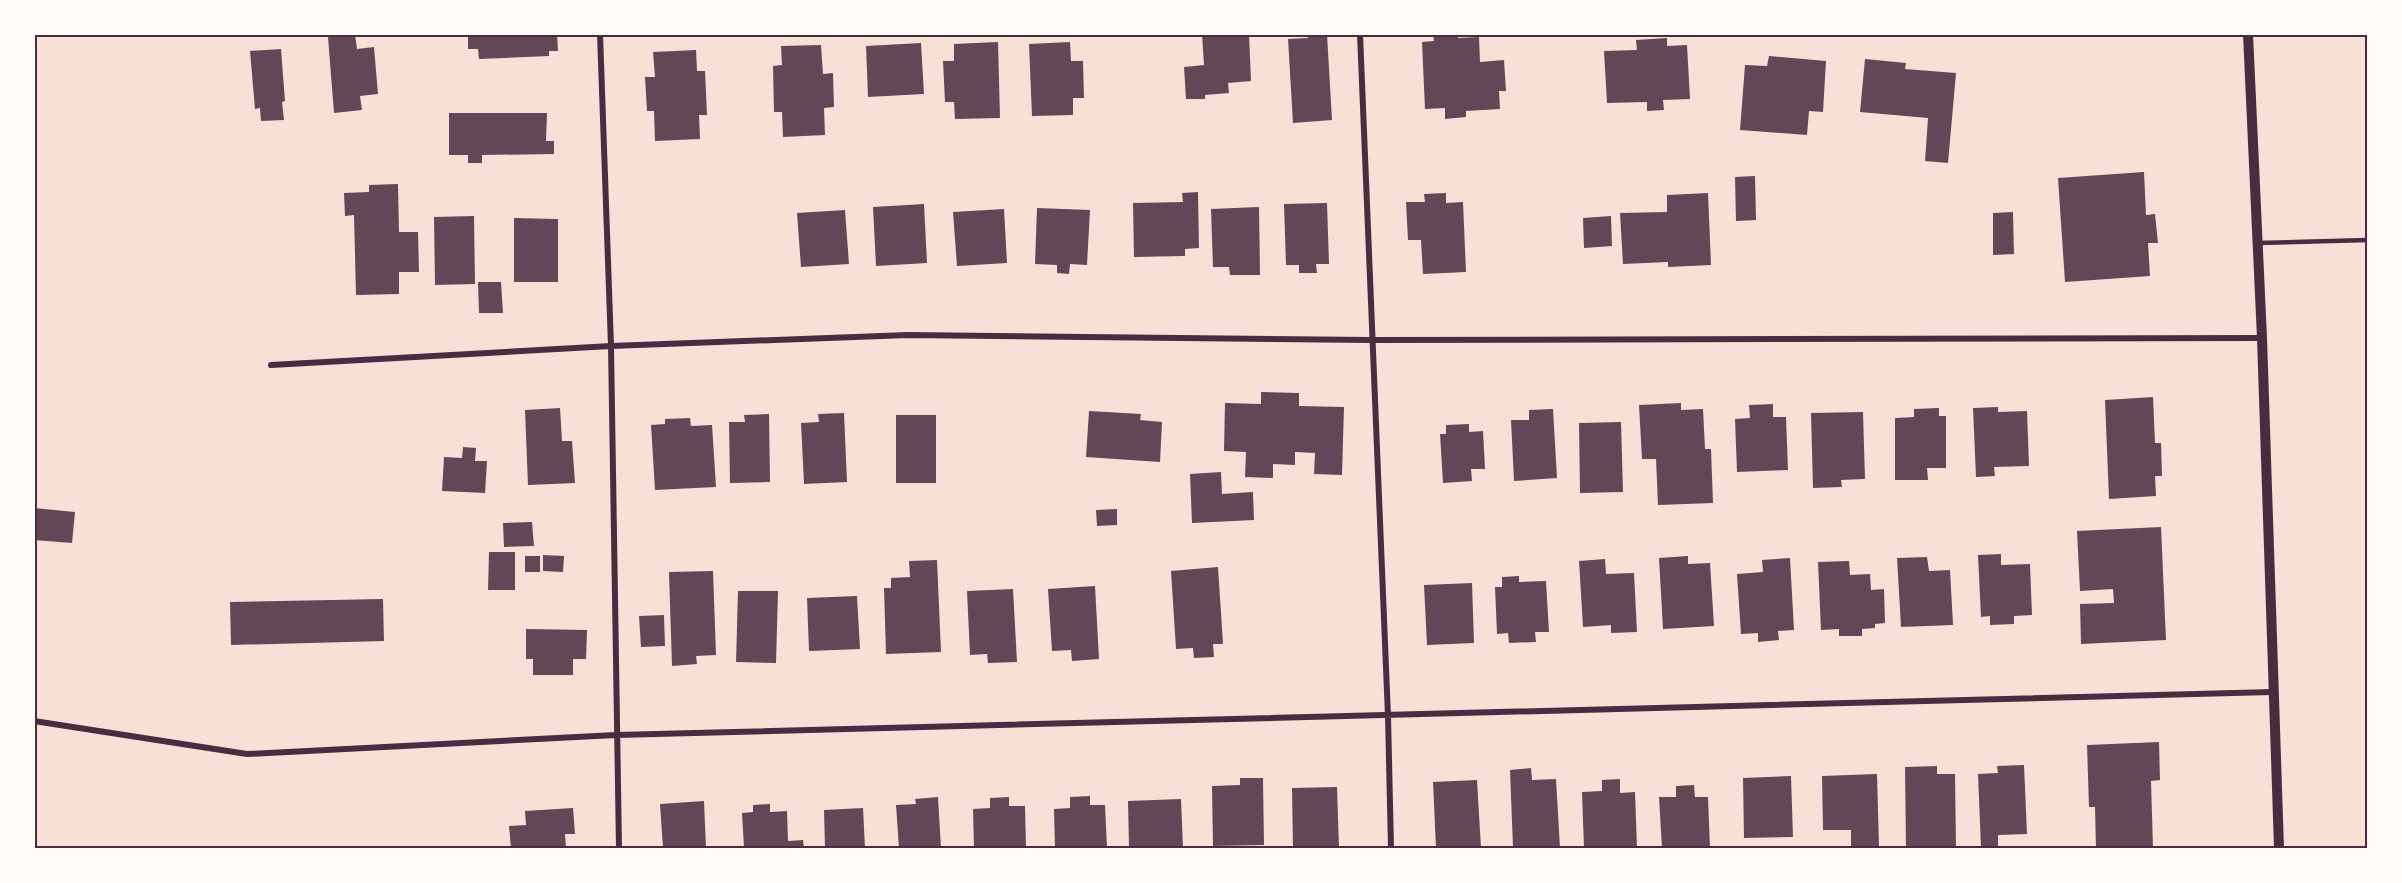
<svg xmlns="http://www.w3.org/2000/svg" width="2402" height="883" font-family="'Source Sans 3',sans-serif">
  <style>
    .building { fill: #644757 }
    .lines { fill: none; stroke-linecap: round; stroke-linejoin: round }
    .service { stroke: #4a2c40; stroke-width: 4.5 }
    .minor { stroke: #4a2c40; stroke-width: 6 }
    .tertiary { stroke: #4a2c40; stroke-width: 10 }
    .neatline { fill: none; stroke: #4a2c40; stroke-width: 2 }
  </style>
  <rect width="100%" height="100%" fill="#f7e1d7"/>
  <path class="building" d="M 468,34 L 557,34 L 558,51 L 549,51 L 549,56 L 479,59 L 478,49 L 468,49 Z
    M 1202,34 L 1249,34 L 1251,81 L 1228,83 L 1229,93 L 1205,95 L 1205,99 L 1186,99 L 1184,67 L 1204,65 Z
    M 1307,34 L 1327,34 L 1332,120 L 1293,123 L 1288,39 L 1308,38 Z
    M 1433,34 L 1458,34 L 1458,38 L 1479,37 L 1480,62 L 1504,60 L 1506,91 L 1499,91 L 1500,109 L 1466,111 L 1466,117 L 1445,119 L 1445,108 L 1425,109 L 1422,42 L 1434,41 Z
    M 355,35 L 357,49 L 374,47 L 378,94 L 360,96 L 362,110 L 334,113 L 328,37 Z
    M 1667,38 L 1667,46 L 1687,45 L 1690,99 L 1663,100 L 1664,110 L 1647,111 L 1647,102 L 1607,103 L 1604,51 L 1637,50 L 1636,40 Z
    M 998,42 L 1000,118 L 955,119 L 954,102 L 945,102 L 943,61 L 954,61 L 954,44 Z
    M 1070,42 L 1071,61 L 1083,61 L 1084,98 L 1073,98 L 1073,115 L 1032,116 L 1029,44 Z
    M 921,43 L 924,94 L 868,97 L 866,46 Z
    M 821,45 L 823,74 L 833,73 L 834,107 L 824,108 L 825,135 L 783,137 L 782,112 L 774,112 L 773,66 L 782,65 L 781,46 Z
    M 281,49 L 285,101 L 282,102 L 284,120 L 261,121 L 260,108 L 255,109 L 250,51 Z
    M 696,50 L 697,71 L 705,71 L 707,115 L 699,115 L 700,139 L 655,141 L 654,111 L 647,111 L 645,77 L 655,77 L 653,52 Z
    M 1769,56 L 1826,61 L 1823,112 L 1809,111 L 1807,135 L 1740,130 L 1745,65 L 1767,66 Z
    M 1865,59 L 1906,63 L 1905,69 L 1956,73 L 1948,163 L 1925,161 L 1928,118 L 1860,112 Z
    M 449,113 L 547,113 L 546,141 L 554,141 L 554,154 L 482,155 L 482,163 L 468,163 L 468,155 L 449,155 Z
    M 2144,172 L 2146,215 L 2155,214 L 2158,243 L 2148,243 L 2150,276 L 2065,282 L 2058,178 Z
    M 1755,176 L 1756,220 L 1736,221 L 1735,177 Z
    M 398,184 L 399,232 L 418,232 L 419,272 L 399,272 L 399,294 L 356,295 L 354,215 L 345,216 L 344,193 L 369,192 L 369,185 Z
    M 1198,192 L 1199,248 L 1185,249 L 1185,256 L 1134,257 L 1133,203 L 1183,202 L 1182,193 Z
    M 1446,193 L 1446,203 L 1463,202 L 1466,272 L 1423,274 L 1421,240 L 1408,240 L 1406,202 L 1425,202 L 1424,194 Z
    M 1708,193 L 1711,265 L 1668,267 L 1668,262 L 1623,264 L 1620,213 L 1667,212 L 1667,195 Z
    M 1327,203 L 1329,264 L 1316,264 L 1317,273 L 1299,273 L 1299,265 L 1286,265 L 1284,204 Z
    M 924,204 L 927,263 L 876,266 L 873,207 Z
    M 1259,207 L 1260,275 L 1230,275 L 1229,267 L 1213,267 L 1211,209 Z
    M 1037,208 L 1090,210 L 1087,265 L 1070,264 L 1069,274 L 1057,273 L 1057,265 L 1035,264 Z
    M 1004,209 L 1007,263 L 957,266 L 953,212 Z
    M 845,210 L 849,264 L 801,267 L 797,213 Z
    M 2013,212 L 2014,254 L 1993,255 L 1993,213 Z
    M 474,216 L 475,284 L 435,285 L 434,217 Z
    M 1611,216 L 1612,246 L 1584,248 L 1583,218 Z
    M 514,218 L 558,219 L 558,282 L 514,282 Z
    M 478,282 L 501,282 L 503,313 L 479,313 Z
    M 1261,392 L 1299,393 L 1299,406 L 1344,407 L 1342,475 L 1314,474 L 1315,453 L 1295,452 L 1295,465 L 1273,464 L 1273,478 L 1245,477 L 1246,452 L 1224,451 L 1225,403 L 1261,404 Z
    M 2153,397 L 2155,443 L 2161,443 L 2162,476 L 2155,476 L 2156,496 L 2109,499 L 2105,400 Z
    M 1681,403 L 1681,410 L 1703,409 L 1705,449 L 1711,449 L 1713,503 L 1658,505 L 1656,459 L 1642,459 L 1639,405 Z
    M 1773,404 L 1773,417 L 1786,417 L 1788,470 L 1737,472 L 1735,419 L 1750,418 L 1749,405 Z
    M 1998,407 L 1998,412 L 2027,411 L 2029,466 L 1994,467 L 1995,476 L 1976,477 L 1973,408 Z
    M 560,408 L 562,441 L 572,441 L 575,483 L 528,485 L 525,410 Z
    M 1939,408 L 1939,416 L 1946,416 L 1946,468 L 1927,468 L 1928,480 L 1895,480 L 1895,418 L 1914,417 L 1914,409 Z
    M 1553,409 L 1557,478 L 1514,481 L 1511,420 L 1529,420 L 1529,410 Z
    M 1089,411 L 1141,414 L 1140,420 L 1162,422 L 1160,462 L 1086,457 Z
    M 1863,412 L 1865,479 L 1841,480 L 1842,487 L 1813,488 L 1811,413 Z
    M 844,413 L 847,482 L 804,484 L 801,423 L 819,422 L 818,414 Z
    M 769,414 L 770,482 L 730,483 L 729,422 L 745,422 L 744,415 Z
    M 896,415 L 936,415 L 936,483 L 896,483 Z
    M 690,418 L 691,426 L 712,425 L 716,487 L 655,490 L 651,425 L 665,424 L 665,419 Z
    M 1621,422 L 1623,492 L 1580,493 L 1579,423 Z
    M 1469,424 L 1469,432 L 1483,431 L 1485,469 L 1471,469 L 1472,481 L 1443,483 L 1440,434 L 1446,434 L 1446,425 Z
    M 463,447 L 476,448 L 475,461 L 487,461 L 485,493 L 442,491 L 444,457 L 462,458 Z
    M 1221,472 L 1222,494 L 1253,492 L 1254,520 L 1192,523 L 1190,474 Z
    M 34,508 L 75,512 L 72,543 L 34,540 Z
    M 1117,509 L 1117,525 L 1097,526 L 1096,510 Z
    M 532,522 L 534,546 L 504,547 L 503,523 Z
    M 2161,527 L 2166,640 L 2081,644 L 2080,604 L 2114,603 L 2113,589 L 2080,591 L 2077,531 Z
    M 489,552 L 515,552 L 515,590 L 488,590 Z
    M 2001,554 L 2001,565 L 2030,564 L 2032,615 L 2014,616 L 2014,624 L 1990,625 L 1990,616 L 1981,617 L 1978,555 Z
    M 543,555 L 564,556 L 563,572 L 543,571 Z
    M 525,556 L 540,556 L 540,572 L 525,572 Z
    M 1688,556 L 1688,564 L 1710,563 L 1714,626 L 1663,629 L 1659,558 Z
    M 1927,557 L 1929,571 L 1950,570 L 1953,625 L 1901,627 L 1897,558 Z
    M 1790,558 L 1794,630 L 1778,631 L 1779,640 L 1758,642 L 1758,633 L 1741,634 L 1737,574 L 1763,572 L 1762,560 Z
    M 1605,559 L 1606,574 L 1634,573 L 1637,632 L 1611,633 L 1611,625 L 1583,627 L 1579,561 Z
    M 937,560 L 941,652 L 886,654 L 884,588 L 891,588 L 891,578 L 910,577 L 909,561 Z
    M 1849,561 L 1850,575 L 1870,574 L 1871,590 L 1884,589 L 1885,623 L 1875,624 L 1875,628 L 1862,629 L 1862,636 L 1839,636 L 1839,629 L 1821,630 L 1818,562 Z
    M 1218,567 L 1223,644 L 1213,644 L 1214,657 L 1194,658 L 1193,648 L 1176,649 L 1171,571 Z
    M 713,571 L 716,655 L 696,656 L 697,664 L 672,666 L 669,572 Z
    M 1519,576 L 1519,582 L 1546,581 L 1549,632 L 1535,632 L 1536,642 L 1509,643 L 1508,633 L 1497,634 L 1495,587 L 1502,587 L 1502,577 Z
    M 1472,583 L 1474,643 L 1427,645 L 1424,585 Z
    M 1095,586 L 1099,659 L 1072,661 L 1071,650 L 1052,651 L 1048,589 Z
    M 1013,589 L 1017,662 L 988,663 L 987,654 L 970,655 L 967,591 Z
    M 738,591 L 778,591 L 776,663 L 736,662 Z
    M 857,596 L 860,649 L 809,651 L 807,598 Z
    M 383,599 L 384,641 L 231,645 L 230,602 Z
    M 664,615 L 665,646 L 641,647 L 639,616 Z
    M 526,629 L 587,630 L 586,659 L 573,659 L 573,675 L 533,675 L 533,659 L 526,659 Z
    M 2159,742 L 2160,780 L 2151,781 L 2153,848 L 2096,848 L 2095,807 L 2089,807 L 2087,745 Z
    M 2024,765 L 2027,834 L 1998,835 L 1998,847 L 1981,848 L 1978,774 L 1998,773 L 1997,766 Z
    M 1937,766 L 1937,774 L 1955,774 L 1956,848 L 1906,848 L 1905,767 Z
    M 1531,768 L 1532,780 L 1556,779 L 1560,848 L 1513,848 L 1510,770 Z
    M 1877,774 L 1879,847 L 1851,848 L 1851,830 L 1823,830 L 1822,776 Z
    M 1791,776 L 1793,837 L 1744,838 L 1743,778 Z
    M 1240,778 L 1263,778 L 1264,845 L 1213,846 L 1212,786 L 1240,785 Z
    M 1620,779 L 1620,793 L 1635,792 L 1637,848 L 1584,848 L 1582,792 L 1602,791 L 1602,780 Z
    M 1477,780 L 1481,848 L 1436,848 L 1433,782 Z
    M 1694,785 L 1695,797 L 1708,797 L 1710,848 L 1662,848 L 1659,797 L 1676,797 L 1676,786 Z
    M 1337,787 L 1339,848 L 1293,848 L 1292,788 Z
    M 1090,796 L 1090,805 L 1105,805 L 1107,848 L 1055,848 L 1054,809 L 1070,808 L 1070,797 Z
    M 938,797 L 941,848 L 899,848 L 896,805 L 916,804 L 915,799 Z
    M 1009,797 L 1009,806 L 1025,806 L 1026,848 L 974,848 L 973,809 L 990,808 L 990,798 Z
    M 1181,799 L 1183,848 L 1129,848 L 1128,801 Z
    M 704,801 L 706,848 L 663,848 L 660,804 Z
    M 770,804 L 770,812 L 787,811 L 788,841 L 803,840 L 804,848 L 744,848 L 742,813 L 753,812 L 753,805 Z
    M 573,808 L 575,834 L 565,834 L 566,848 L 511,848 L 509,826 L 526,825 L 525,811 Z
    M 863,808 L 865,848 L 825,848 L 824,810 Z"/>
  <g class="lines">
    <path class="service" d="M 2258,243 L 2368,240"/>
    <path class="minor" d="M 600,34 L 611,346 L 619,848
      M 1360,34 L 1388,716 L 1391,848
      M 271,365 L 611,346 L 908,335 L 1371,340 L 2262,338
      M 34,721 L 247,754 L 616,735 L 2272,692"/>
    <path class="tertiary" d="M 2248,34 L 2262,338 L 2279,848"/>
  </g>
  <rect width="2402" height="883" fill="none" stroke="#fffaf5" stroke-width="72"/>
  <rect x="36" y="36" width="2330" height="811" class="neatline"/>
</svg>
